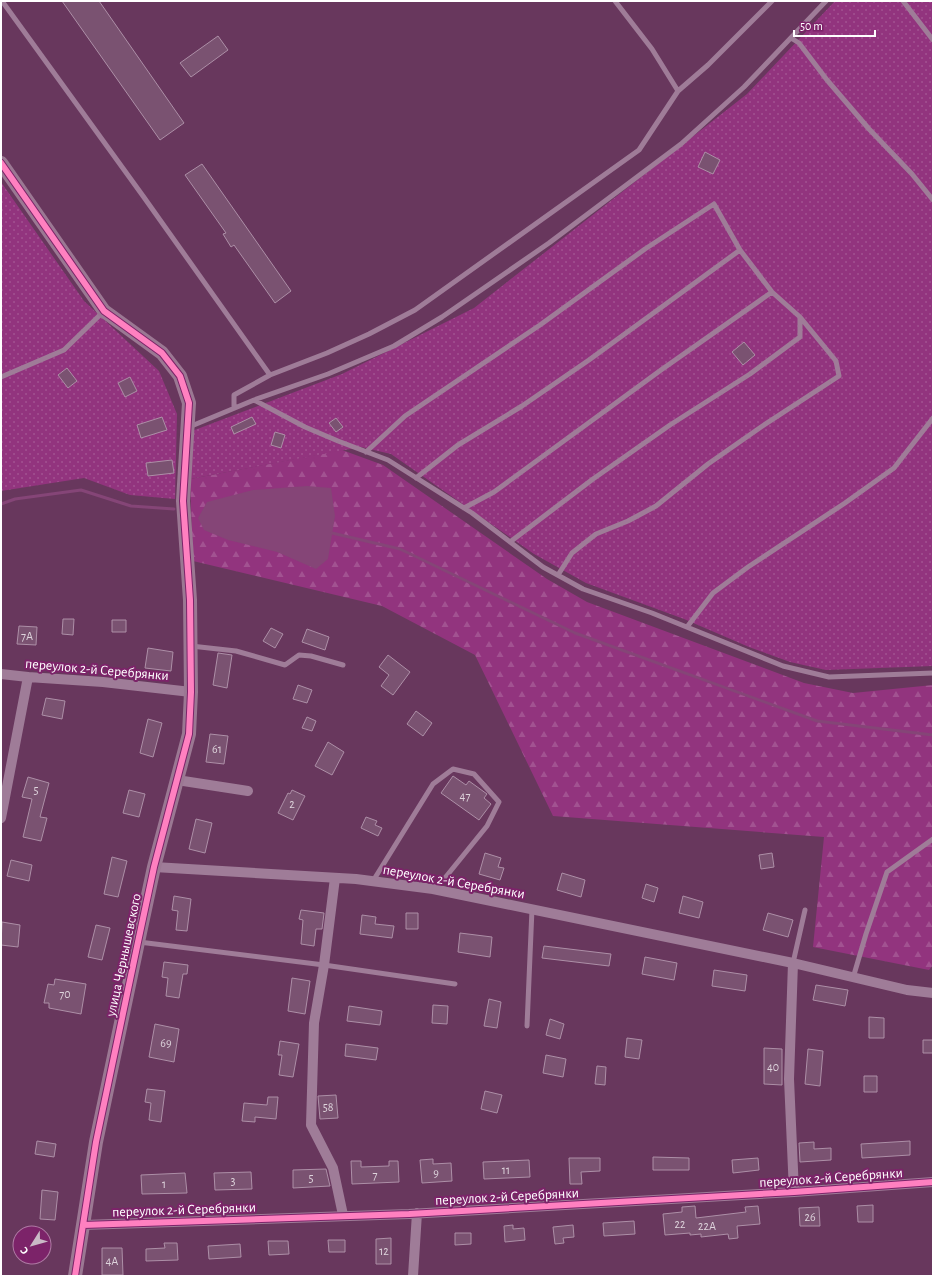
<svg xmlns="http://www.w3.org/2000/svg" width="934" height="1277" font-family="'Alegreya Sans',sans-serif">
  <style>
    .forest { fill: url(#forest-firs) }
    .garden { fill: url(#garden-dots) }
    .water { fill: #854577 }
    .lines { fill: none; stroke-linecap: round; stroke-linejoin: round }
    .stream { stroke: #854577; stroke-width: 3 }
    .building { fill: #7a5271; stroke: #ad8fa7 }
    .lane { stroke: #9f7c98; stroke-width: 5 }
    .street { stroke: #9f7c98; stroke-width: 10 }
    .secondary { stroke: #9b7893; stroke-width: 14 }
    .cycleway-casing { stroke: #7c2369; stroke-width: 8 }
    .cycleway { stroke: #ff80c0; stroke-width: 6 }
    .labels { text-anchor: middle; stroke-width: 4; stroke-linejoin: round; paint-order: stroke }
    .number-label { font-size: 12px; fill: #ded4dc }
    .street-label { font-size: 14px; fill: #fff; stroke: #7c2369 }
  </style>
  <defs>
    <pattern id="forest-firs" width="22" height="20" patternUnits="userSpaceOnUse"><rect width="22" height="20" fill="#92347e"/><path d="M5 1l3.5 6h-7zM16 11l3.5 6h-7z" fill="#a25291"/></pattern>
    <pattern id="garden-dots" width="8" height="8" patternUnits="userSpaceOnUse"><rect width="8" height="8" fill="#92347e"/><path d="M2 2h.1M6 6h.1" fill="none" stroke="#a25291" stroke-width="1.8" stroke-linecap="round"/></pattern>
  </defs>
  <rect width="100%" height="100%" fill="#68375d"/>
  <path class="forest" d="M 342,450 L 383,465 L 547,579 L 587,602 L 804,683 L 853,693 L 933,685 L 933,965 L 929,970 L 813,947 L 824,837 L 553,816 L 475,655 L 382,606 L 193,561 L 190,479 Z"/>
  <path class="garden" d="M 835,1 L 933,1 L 933,666 L 826,670 L 790,662 L 749,647 L 684,619 L 586,583 L 534,554 L 391,454 L 361,447 L 190,479 L 192,431 L 342,374 L 474,308 L 747,94 Z
    M 1,182 L 84,301 L 159,371 L 177,414 L 175,499 L 130,495 L 84,478 L 1,491 Z"/>
  <path class="water" d="M 307,486 L 331,488 L 335,516 L 328,559 L 316,569 L 277,552 L 228,540 L 204,530 L 198,518 L 207,502 L 253,490 Z"/>
  <g class="lines">
    <path class="stream" d="M 1,504 L 15,499 L 81,490 L 131,506 L 174,509
      M 332,533 L 400,549 L 575,633 L 817,721 L 933,735"/>
  </g>
  <path class="building" d="M 62,1 L 99,1 L 184,123 L 160,140 Z
    M 218,36 L 228,50 L 191,77 L 180,63 Z
    M 705,152 L 720,160 L 713,174 L 698,167 Z
    M 202,164 L 291,291 L 275,303 L 234,245 L 231,247 L 223,234 L 226,233 L 185,175 Z
    M 744,342 L 755,355 L 743,365 L 732,352 Z
    M 67,368 L 77,381 L 68,388 L 58,375 Z
    M 130,377 L 137,391 L 125,397 L 118,383 Z
    M 162,417 L 167,430 L 141,438 L 137,425 Z
    M 252,417 L 256,424 L 234,434 L 231,427 Z
    M 336,418 L 343,427 L 336,432 L 329,423 Z
    M 275,432 L 285,435 L 281,448 L 271,445 Z
    M 172,460 L 174,473 L 148,476 L 146,463 Z
    M 63,619 L 74,619 L 73,635 L 62,634 Z
    M 112,620 L 126,620 L 126,632 L 112,632 Z
    M 19,626 L 37,627 L 36,645 L 17,644 Z
    M 271,628 L 283,634 L 275,648 L 263,641 Z
    M 307,629 L 329,637 L 325,650 L 302,642 Z
    M 148,648 L 173,652 L 171,671 L 145,668 Z
    M 218,653 L 232,655 L 227,688 L 213,685 Z
    M 388,655 L 410,672 L 393,695 L 381,686 L 389,675 L 379,667 Z
    M 298,685 L 312,690 L 307,703 L 293,699 Z
    M 46,698 L 65,701 L 62,719 L 42,715 Z
    M 416,711 L 432,723 L 423,736 L 407,724 Z
    M 307,717 L 316,721 L 312,731 L 302,728 Z
    M 148,719 L 162,723 L 153,757 L 140,753 Z
    M 210,734 L 228,736 L 224,764 L 206,762 Z
    M 328,742 L 344,752 L 332,775 L 315,766 Z
    M 453,776 L 466,785 L 469,781 L 487,794 L 484,798 L 491,804 L 479,820 L 441,793 Z
    M 28,777 L 49,783 L 40,817 L 47,818 L 41,841 L 23,837 L 32,799 L 22,797 Z
    M 129,790 L 145,794 L 139,817 L 123,813 Z
    M 292,790 L 305,796 L 293,820 L 278,813 L 288,793 L 290,794 Z
    M 366,817 L 377,821 L 375,825 L 382,828 L 378,836 L 361,828 Z
    M 196,819 L 212,823 L 205,853 L 189,849 Z
    M 485,853 L 501,858 L 498,867 L 504,868 L 500,880 L 479,874 Z
    M 772,853 L 774,867 L 761,869 L 759,855 Z
    M 112,857 L 127,861 L 118,897 L 104,894 Z
    M 11,860 L 32,865 L 29,881 L 7,876 Z
    M 562,873 L 585,880 L 581,897 L 557,890 Z
    M 646,884 L 658,888 L 654,902 L 642,898 Z
    M 174,896 L 191,899 L 187,931 L 176,930 L 178,911 L 172,910 Z
    M 683,896 L 703,902 L 699,918 L 679,913 Z
    M 301,910 L 324,913 L 322,929 L 316,929 L 314,946 L 301,944 L 303,920 L 299,919 Z
    M 406,913 L 418,913 L 418,929 L 406,929 Z
    M 768,913 L 793,920 L 788,937 L 763,930 Z
    M 362,915 L 376,917 L 375,924 L 394,926 L 392,938 L 360,934 Z
    M 2,922 L 20,925 L 18,947 L 1,945 Z
    M 96,925 L 110,928 L 102,960 L 88,957 Z
    M 460,933 L 492,937 L 490,957 L 458,952 Z
    M 544,946 L 611,954 L 609,966 L 542,958 Z
    M 645,957 L 677,963 L 674,980 L 642,974 Z
    M 164,962 L 188,965 L 187,974 L 183,974 L 179,998 L 166,996 L 168,978 L 162,977 Z
    M 714,970 L 747,975 L 745,991 L 712,986 Z
    M 292,978 L 310,981 L 305,1014 L 288,1011 Z
    M 55,979 L 86,984 L 81,1014 L 49,1008 L 49,1003 L 44,1003 L 48,984 L 54,985 Z
    M 816,985 L 848,990 L 845,1006 L 813,1000 Z
    M 489,999 L 501,1002 L 497,1028 L 484,1026 Z
    M 433,1005 L 448,1006 L 447,1024 L 432,1023 Z
    M 349,1006 L 382,1011 L 380,1025 L 347,1021 Z
    M 869,1017 L 884,1018 L 884,1038 L 869,1038 Z
    M 550,1019 L 564,1024 L 560,1039 L 546,1035 Z
    M 155,1024 L 179,1029 L 174,1062 L 149,1057 Z
    M 627,1038 L 642,1040 L 639,1059 L 625,1057 Z
    M 923,1040 L 933,1040 L 933,1053 L 923,1053 Z
    M 280,1041 L 299,1044 L 293,1077 L 279,1075 L 282,1055 L 278,1055 Z
    M 346,1044 L 378,1048 L 376,1060 L 345,1056 Z
    M 764,1048 L 782,1049 L 782,1085 L 764,1084 Z
    M 808,1049 L 823,1051 L 820,1086 L 805,1084 Z
    M 546,1055 L 566,1059 L 563,1077 L 543,1073 Z
    M 597,1066 L 606,1067 L 605,1085 L 595,1084 Z
    M 864,1076 L 877,1076 L 877,1092 L 864,1092 Z
    M 147,1089 L 165,1091 L 161,1122 L 149,1120 L 151,1103 L 145,1102 Z
    M 485,1091 L 502,1095 L 497,1113 L 481,1109 Z
    M 336,1095 L 338,1118 L 320,1119 L 318,1096 Z
    M 268,1097 L 278,1097 L 276,1119 L 255,1117 L 255,1122 L 242,1121 L 244,1103 L 267,1105 Z
    M 37,1141 L 56,1144 L 54,1157 L 35,1154 Z
    M 910,1141 L 910,1155 L 862,1158 L 861,1144 Z
    M 814,1142 L 814,1149 L 831,1148 L 831,1160 L 800,1162 L 799,1143 Z
    M 653,1157 L 689,1158 L 689,1170 L 653,1170 Z
    M 569,1158 L 600,1158 L 600,1171 L 581,1172 L 582,1184 L 570,1184 Z
    M 758,1158 L 759,1170 L 733,1173 L 732,1160 Z
    M 433,1159 L 433,1164 L 451,1163 L 452,1181 L 422,1183 L 420,1160 Z
    M 529,1160 L 530,1177 L 484,1179 L 483,1162 Z
    M 351,1161 L 361,1161 L 361,1167 L 389,1166 L 389,1161 L 398,1161 L 399,1182 L 352,1184 Z
    M 326,1169 L 330,1186 L 293,1188 L 293,1170 Z
    M 251,1172 L 252,1189 L 215,1190 L 214,1173 Z
    M 185,1173 L 187,1193 L 142,1194 L 141,1175 Z
    M 42,1190 L 58,1192 L 55,1220 L 40,1219 Z
    M 873,1205 L 873,1222 L 858,1222 L 857,1206 Z
    M 695,1206 L 696,1218 L 746,1212 L 745,1207 L 758,1206 L 760,1224 L 737,1226 L 738,1238 L 729,1239 L 728,1234 L 701,1237 L 701,1234 L 690,1235 L 690,1233 L 665,1235 L 663,1214 L 682,1212 L 682,1207 Z
    M 819,1207 L 820,1226 L 800,1226 L 799,1208 Z
    M 634,1221 L 635,1234 L 604,1236 L 603,1223 Z
    M 513,1225 L 513,1229 L 524,1228 L 525,1240 L 505,1242 L 504,1226 Z
    M 573,1225 L 574,1237 L 563,1238 L 564,1243 L 555,1244 L 553,1227 Z
    M 455,1233 L 471,1233 L 471,1244 L 455,1245 Z
    M 391,1238 L 391,1264 L 376,1264 L 376,1239 Z
    M 328,1240 L 345,1240 L 345,1252 L 329,1252 Z
    M 268,1241 L 288,1241 L 289,1254 L 269,1255 Z
    M 164,1243 L 177,1243 L 178,1260 L 146,1261 L 146,1249 L 165,1248 Z
    M 240,1244 L 241,1257 L 209,1259 L 208,1246 Z
    M 102,1248 L 122,1248 L 123,1275 L 102,1275 Z"/>
  <g class="lines">
    <path class="lane" d="M 2,1 L 143,196 L 270,375
      M 615,1 L 652,49 L 678,91
      M 903,1 L 933,40
      M 791,38 L 799,43 L 827,80 L 869,129 L 912,174 L 933,200
      M 1,377 L 64,350 L 103,312
      M 254,400 L 328,374 L 394,346 L 442,317 L 549,243 L 681,144 L 744,87 L 826,1
      M 234,408 L 234,395 L 270,375 L 327,353 L 369,334 L 415,310 L 639,150 L 678,91 L 708,65 L 772,1
      M 189,427 L 254,400 L 305,427 L 338,441 L 388,460 L 472,513 L 543,567 L 583,589 L 652,613 L 783,666 L 829,677 L 933,673
      M 366,452 L 405,416 L 540,325 L 645,249 L 714,204 L 740,250 L 589,360 L 522,406 L 458,445 L 416,478
      M 464,508 L 494,492 L 661,370 L 772,292 L 740,250
      M 510,542 L 593,479 L 670,425 L 750,374 L 800,337 L 800,317 L 772,292
      M 558,575 L 572,553 L 596,534 L 628,521 L 656,506 L 708,464 L 761,427 L 839,376 L 836,361 L 800,317
      M 687,627 L 713,593 L 748,567 L 845,503 L 894,468 L 933,418
      M 191,646 L 236,651 L 285,665 L 299,655 L 311,656 L 343,665
      M 373,881 L 433,784 L 453,769 L 474,774 L 499,802 L 487,826 L 436,889
      M 139,942 L 324,965 L 455,984
      M 793,963 L 805,910
      M 853,978 L 866,934 L 887,872 L 933,839
      M 527,1026 L 532,909"/>
    <path class="street" d="M 1,674 L 28,677 L 103,682 L 191,692
      M 177,780 L 248,791
      M 1,818 L 28,677
      M 154,867 L 356,879 L 433,889 L 793,963 L 907,990 L 933,993
      M 335,878 L 324,965 L 314,1023 L 311,1125 L 333,1168 L 343,1215
      M 793,963 L 789,1079 L 794,1192
      M 83,1225 L 409,1214 L 794,1192 L 933,1182
      M 413,1276 L 417,1213"/>
    <path class="secondary" d="M 1,163 L 104,311 L 162,353 L 180,376 L 189,403 L 183,501 L 190,600 L 191,692 L 189,734 L 154,867 L 138,942 L 96,1142 L 75,1276"/>
    <g class="cycleway-casing">
      <path id="cycleway" d="M 1,163 L 104,311 L 162,353 L 180,376 L 189,403 L 183,501 L 190,600 L 191,692 L 189,734 L 154,867 L 138,942 L 96,1142 L 75,1276
        M 83,1225 L 409,1214 L 794,1192 L 933,1182"/>
    </g>
    <use href="#cycleway" class="cycleway"/>
  </g>
  <g class="labels">
    <g class="number-label">
      <text x="27" y="640">7А</text>
      <text x="217" y="753">61</text>
      <text x="36" y="794">5</text>
      <text x="465" y="800">47</text>
      <text x="292" y="808">2</text>
      <text x="65" y="998">70</text>
      <text x="166" y="1047">69</text>
      <text x="773" y="1071">40</text>
      <text x="328" y="1111">58</text>
      <text x="506" y="1174">11</text>
      <text x="436" y="1177">9</text>
      <text x="375" y="1179">7</text>
      <text x="311" y="1182">5</text>
      <text x="233" y="1185">3</text>
      <text x="164" y="1188">1</text>
      <text x="810" y="1221">26</text>
      <text x="680" y="1228">22</text>
      <text x="707" y="1230">22А</text>
      <text x="384" y="1255">12</text>
      <text x="112" y="1265">4А</text>
    </g>
    <g class="street-label">
      <text transform="translate(97 669) rotate(5)" y="5">переулок 2-й Серебрянки</text>
      <text transform="translate(454 881) rotate(10)" y="5">переулок 2-й Серебрянки</text>
      <text transform="translate(123 955) rotate(-78)" y="5">улица Чернышевского</text>
      <text transform="translate(831 1177) rotate(-4)" y="5">переулок 2-й Серебрянки</text>
      <text transform="translate(507 1196) rotate(-3)" y="5">переулок 2-й Серебрянки</text>
      <text transform="translate(184 1209) rotate(-2)" y="5">переулок 2-й Серебрянки</text>
    </g>
  </g>
  <rect width="934" height="1277" fill="none" stroke="#ffffff" stroke-width="4"/>
  <g transform="translate(32 1245) rotate(233)"><circle r="19" fill="#7c2369" stroke="#b07ba5"/>
  <path d="M0-3L7 15L0 10L-7 15Z" fill="#cab9c6"/>
  <text y="-6" font-size="11" font-weight="bold" text-anchor="middle" fill="#ffffff">С</text>
  </g>
  <path d="M794 30v6h81v-6" fill="none" stroke="#ffffff" stroke-width="2"/>
  <text x="800" y="30" font-size="12" fill="#ffffff" stroke="#7c2369" stroke-width="3" paint-order="stroke">50 m</text>
</svg>
